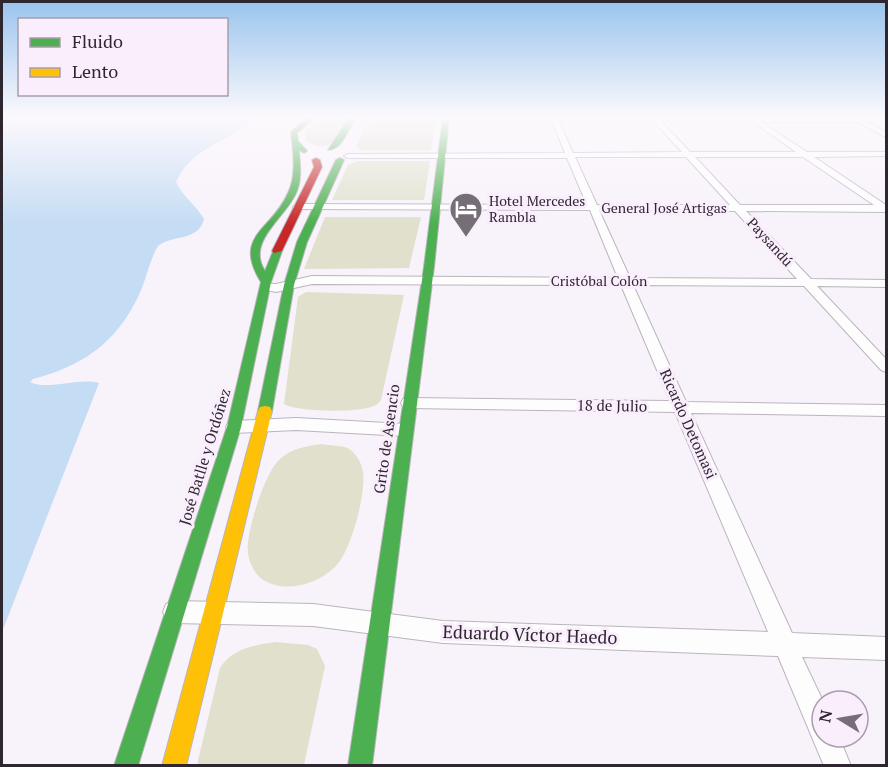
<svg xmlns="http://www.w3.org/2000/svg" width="888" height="767" font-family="'PT Serif',serif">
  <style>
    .green { fill: #e0e0cc }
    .water { fill: #c4dcf4 }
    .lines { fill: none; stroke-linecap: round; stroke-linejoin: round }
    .street-casing { stroke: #bab5bc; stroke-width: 2 }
    .fast-casing { stroke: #bab5bc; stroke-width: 2 }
    .slow-casing { stroke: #bab5bc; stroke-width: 2 }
    .jam-casing { stroke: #bab5bc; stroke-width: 2 }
    .street { fill: #fefdfe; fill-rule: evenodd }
    .fast { fill: #4caf50; fill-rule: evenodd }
    .slow { fill: #ffc107; fill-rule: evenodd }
    .jam { fill: #c62828; fill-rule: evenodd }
    .labels { text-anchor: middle; stroke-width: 6; stroke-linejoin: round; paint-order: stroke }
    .far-poi-label { font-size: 14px; fill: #2e2730; stroke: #faeefd; text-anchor: start }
    .far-street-label { font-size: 14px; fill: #2e2730; stroke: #faeefd }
    .street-label { font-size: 15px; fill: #2e2730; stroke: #faeefd }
    .near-street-label { font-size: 18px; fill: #2e2730; stroke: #faeefd }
  </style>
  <rect width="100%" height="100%" fill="#f8f2fa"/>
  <path class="green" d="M 323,118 L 347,118 L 333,143 C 323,148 314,147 306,140 L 305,132 Z
    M 368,122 L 435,122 L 431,150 L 360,150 L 356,146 Z
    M 358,161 L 430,161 L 424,200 L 332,200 L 348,165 Z
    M 325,217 L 421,217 L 409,268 L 304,269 Z
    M 306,292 L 404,295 L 381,400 C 379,402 377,405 374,406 C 360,413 297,412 284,404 L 298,297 Z
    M 322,444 C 330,446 343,445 349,449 C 356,453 362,464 363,472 C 366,494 351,552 335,567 C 322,580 299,589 280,586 C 269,584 260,580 254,570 C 249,562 247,553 248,543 C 250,523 265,472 280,459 C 292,448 307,446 322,444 Z
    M 275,642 L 308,645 L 317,649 L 325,666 L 304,765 L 197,765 L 220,668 C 233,648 252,646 275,642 Z"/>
  <path class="water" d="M 2,118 L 256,118 C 229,143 193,145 176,182 C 183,197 196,205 204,219 C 198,242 173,234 158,246 C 149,261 146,281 138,297 C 115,344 82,366 33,379 L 30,382 C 48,391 79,377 99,383 L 2,632 Z"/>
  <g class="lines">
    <g class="street-casing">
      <path id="street" d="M 374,118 L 886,118 L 886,122 L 867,122 L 886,132 L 886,137 L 857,122 L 761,122 L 807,152 L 886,152 L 886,156 L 814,157 L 886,205 L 886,212 L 746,211 L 811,279 L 886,280 L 886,287 L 817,286 L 886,359 L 886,372 L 881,370 L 804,286 L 633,285 L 686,402 L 886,405 L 886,416 L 691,413 L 792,633 L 886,637 L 886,660 L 802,657 L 823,701 L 822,737 L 839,737 L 851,766 L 824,766 L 778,656 L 443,643 L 313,626 L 174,623 L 166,620 L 163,612 L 166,604 L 174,601 L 313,604 L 443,621 L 768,632 L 675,412 L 409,408 L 403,407 L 401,403 L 403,399 L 409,398 L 670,401 L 621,285 L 312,284 L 276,292 L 262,289 L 262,283 L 276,284 L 312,276 L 618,278 L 590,210 L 295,209 L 293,207 L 298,204 L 587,205 L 567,158 L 348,158 L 344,156 L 348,154 L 565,153 L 552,121 L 377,120 ZM 559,121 L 653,121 L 682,152 L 573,153 ZM 661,121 L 752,121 L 796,152 L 690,152 ZM 575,157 L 686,157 L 730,205 L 597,205 ZM 695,157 L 803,157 L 874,205 L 740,205 ZM 599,210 L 735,211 L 797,279 L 630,278 Z
        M 296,418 L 405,424 L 411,426 L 413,430 L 411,434 L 405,436 L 296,430 L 234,433 L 228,431 L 226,427 L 228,423 L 234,421 Z"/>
    </g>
    <g class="fast-casing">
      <path id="fast" d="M 307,118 L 314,118 L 297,133 L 298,141 L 307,151 L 304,153 L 299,150 C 300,163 302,178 297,191 C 287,217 245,241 265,271 L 274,249 L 282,251 L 271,282 L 241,427 L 138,766 L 114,766 L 227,427 L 261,282 C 232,235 272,231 288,193 C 297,175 293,151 291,132 Z
        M 349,118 L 355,118 C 348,130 342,150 328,150 Z
        M 443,118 L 449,118 L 434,267 L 372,766 L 348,766 L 424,267 Z
        M 340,158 L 344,160 L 307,242 L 294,285 L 272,411 L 270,415 L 260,415 L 258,411 L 284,285 L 297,242 L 336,160 Z"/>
    </g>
    <g class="slow-casing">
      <path id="slow" d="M 265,406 L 270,407 L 272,411 L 186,766 L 162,766 L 258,411 L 260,407 Z"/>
    </g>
    <g class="jam-casing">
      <path id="jam" d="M 316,158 L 320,160 L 322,167 L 282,251 L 274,253 L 272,251 L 314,167 L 312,160 Z"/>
    </g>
    <use href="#street" class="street"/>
    <use href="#fast" class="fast"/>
    <use href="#slow" class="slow"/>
    <use href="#jam" class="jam"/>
  </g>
  <linearGradient id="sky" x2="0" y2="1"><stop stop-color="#99c4ed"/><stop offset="0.52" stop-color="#fcf9fd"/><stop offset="1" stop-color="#fcf9fd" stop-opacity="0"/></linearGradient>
  <rect width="888" height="225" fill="url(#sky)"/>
  <defs>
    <g id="hotel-pin" transform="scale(1.725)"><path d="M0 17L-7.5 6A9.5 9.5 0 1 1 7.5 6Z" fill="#756e77" stroke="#faeefd"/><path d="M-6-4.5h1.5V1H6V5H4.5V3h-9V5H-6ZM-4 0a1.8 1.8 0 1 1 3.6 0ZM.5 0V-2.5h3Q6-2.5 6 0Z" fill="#fff"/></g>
  </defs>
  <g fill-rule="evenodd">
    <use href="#hotel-pin" x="466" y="209"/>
  </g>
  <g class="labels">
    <g class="far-poi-label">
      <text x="489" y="206">Hotel Mercedes<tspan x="489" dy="16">Rambla</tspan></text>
    </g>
    <g class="far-street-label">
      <text x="664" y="213">General José Artigas</text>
      <text transform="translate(770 242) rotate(48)" y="5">Paysandú</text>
      <text x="599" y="286">Cristóbal Colón</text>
    </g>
    <g class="street-label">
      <text transform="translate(612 406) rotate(1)" y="5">18 de Julio</text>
      <text transform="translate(688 424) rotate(66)" y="5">Ricardo Detomasi</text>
      <text transform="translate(387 439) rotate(-82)" y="5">Grito de Asencio</text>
      <text transform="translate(205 457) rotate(-73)" y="5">José Batlle y Ordóñez</text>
    </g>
    <g class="near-street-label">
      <text transform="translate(530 635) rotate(2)" y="6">Eduardo Víctor Haedo</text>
    </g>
  </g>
  <rect width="888" height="767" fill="none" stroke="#2e2730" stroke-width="6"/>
  <rect x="18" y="18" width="210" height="78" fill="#faeefd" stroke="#a89eab" stroke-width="1.5"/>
  <rect x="30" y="38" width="30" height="9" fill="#4caf50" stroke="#a89eab" stroke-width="1.5"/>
  <text x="72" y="48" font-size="18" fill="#2e2730">Fluido</text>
  <rect x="30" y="68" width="30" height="9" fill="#ffc107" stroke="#a89eab" stroke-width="1.5"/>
  <text x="72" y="78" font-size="18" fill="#2e2730">Lento</text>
  <g transform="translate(840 719) rotate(281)"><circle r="28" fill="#faeefd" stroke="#a89eab" stroke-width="1.5"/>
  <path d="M0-4.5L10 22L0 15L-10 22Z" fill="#756e77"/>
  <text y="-9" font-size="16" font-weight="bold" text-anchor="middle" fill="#2e2730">N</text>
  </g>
</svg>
